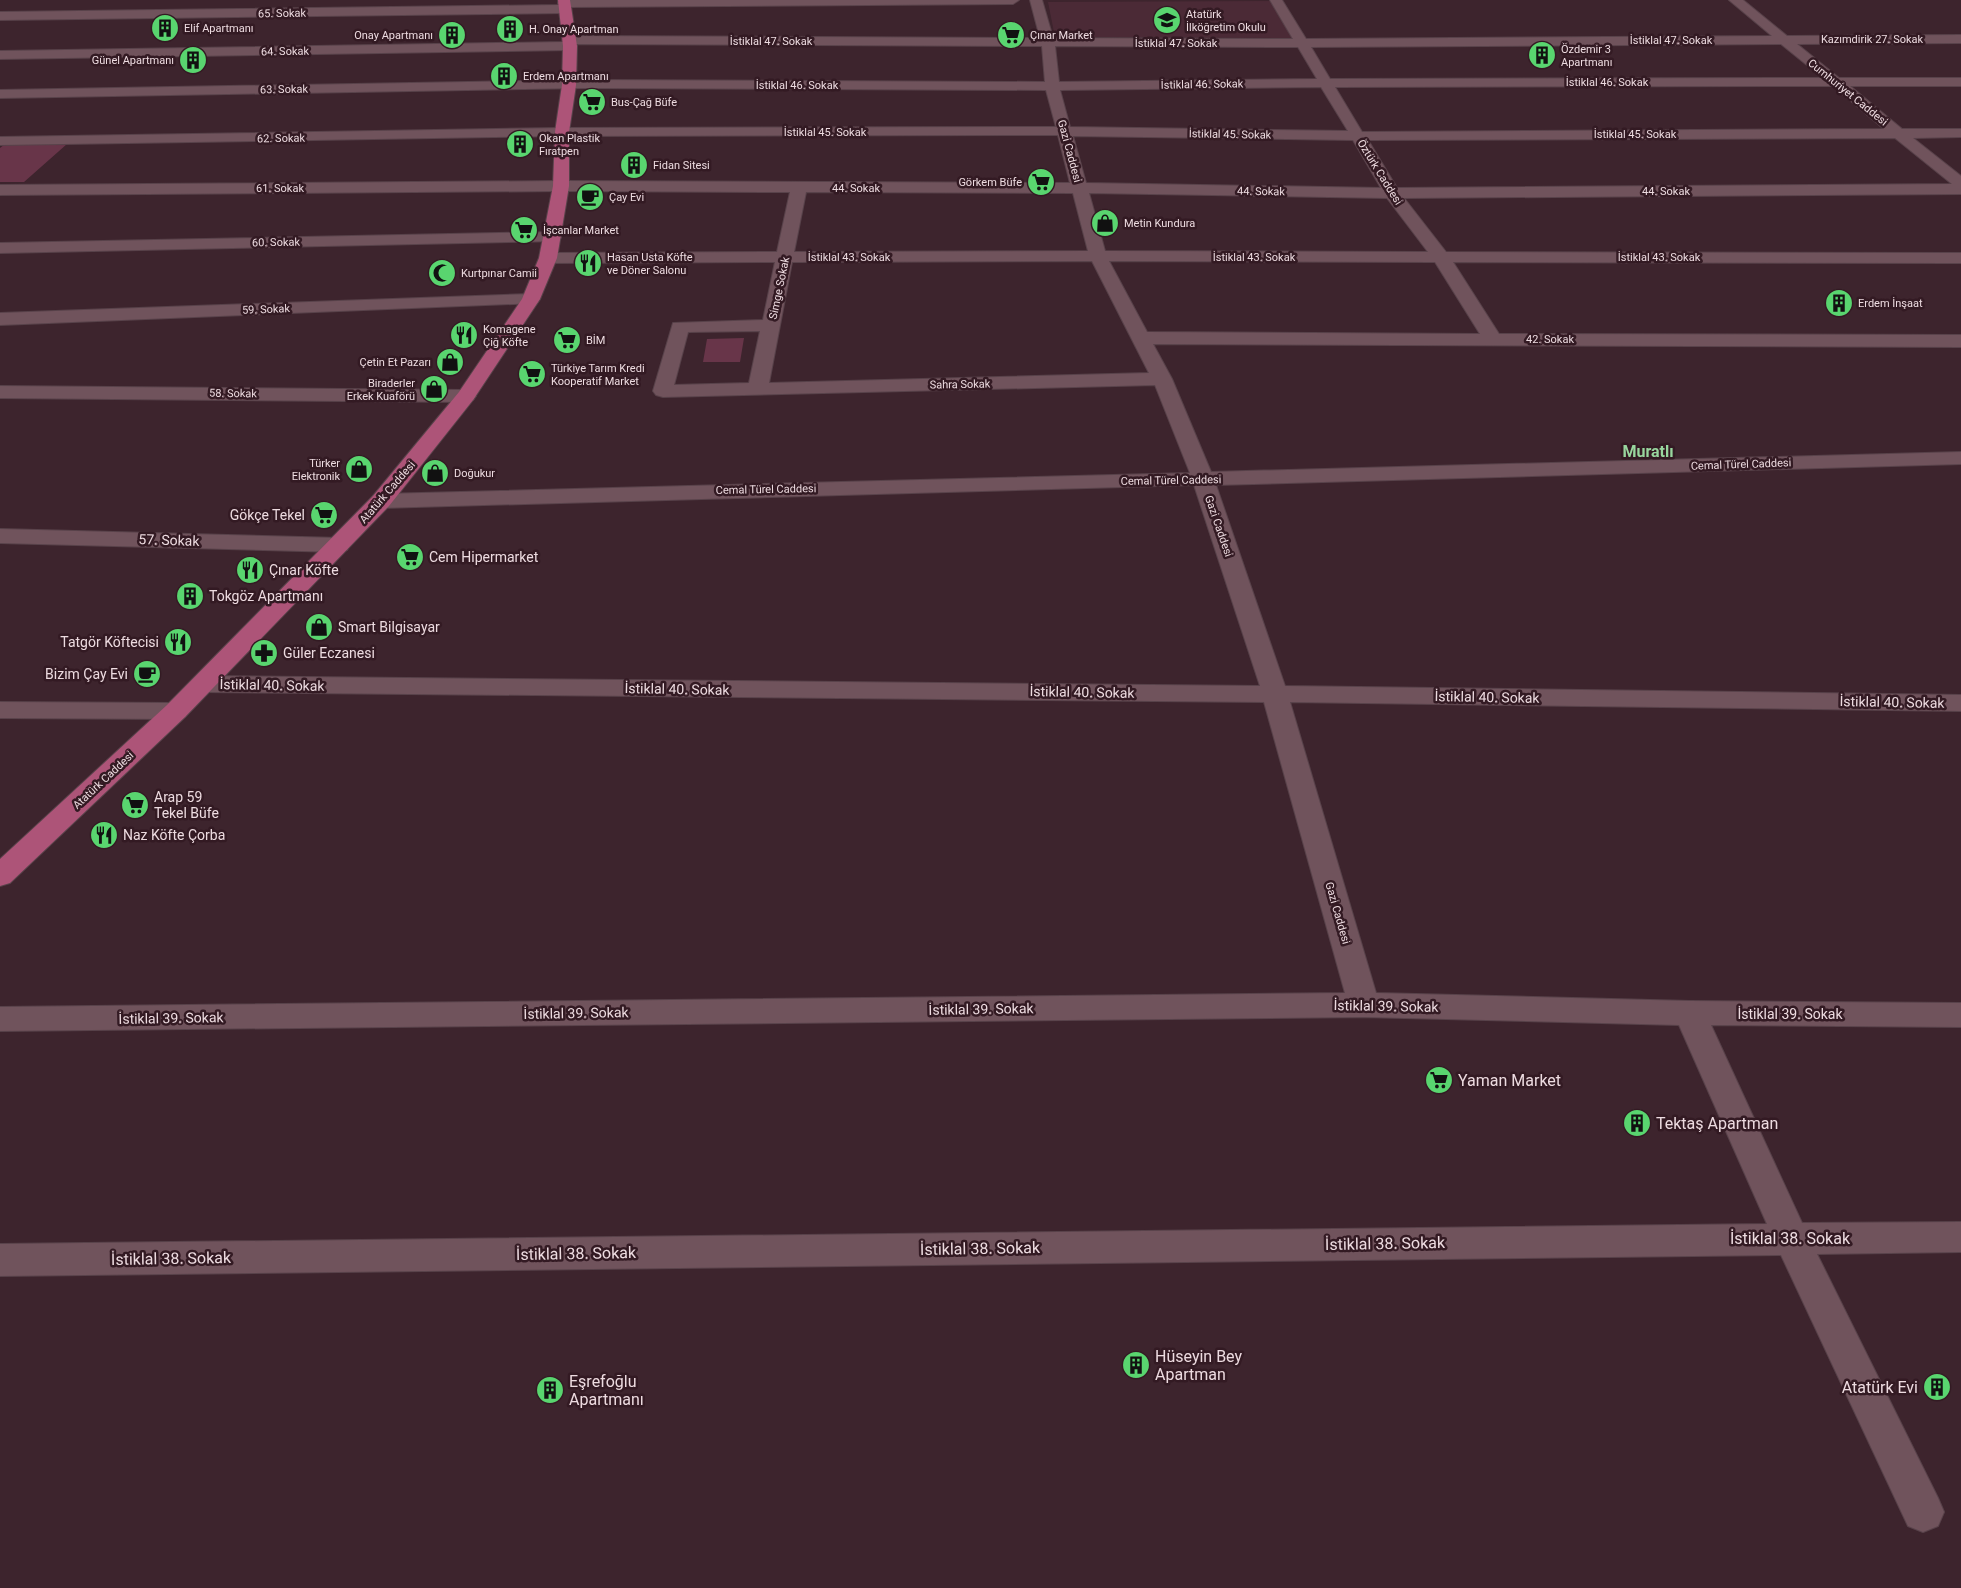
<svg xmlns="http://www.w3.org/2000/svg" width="1961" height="1588" font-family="Roboto,sans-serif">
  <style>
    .built { fill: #4b2a36 }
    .green { fill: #683549 }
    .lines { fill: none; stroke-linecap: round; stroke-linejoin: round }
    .minor-casing { stroke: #58424a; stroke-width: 2 }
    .major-casing { stroke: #58424a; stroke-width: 2 }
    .minor { fill: #70535c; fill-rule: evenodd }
    .major { fill: #ad5478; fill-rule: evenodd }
    .labels { text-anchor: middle; stroke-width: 5; stroke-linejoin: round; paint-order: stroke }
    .far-street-label { font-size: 11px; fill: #eddbe0; stroke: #331a23 }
    .far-poi-label { font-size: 11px; fill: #eddbe0; stroke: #331a23; text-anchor: start }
    .poi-label { font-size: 14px; fill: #eddbe0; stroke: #331a23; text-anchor: start }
    .street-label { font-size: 14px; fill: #eddbe0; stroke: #331a23 }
    .far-district-label { font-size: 16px; font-weight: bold; fill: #98d69e; stroke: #331a23 }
    .near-poi-label { font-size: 16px; fill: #eddbe0; stroke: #331a23; text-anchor: start }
    .near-street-label { font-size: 16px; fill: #eddbe0; stroke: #331a23 }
  </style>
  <rect width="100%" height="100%" fill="#3d242d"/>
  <path class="built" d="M 1271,1 L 1292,38 L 1055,37 L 1048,2 Z"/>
  <path class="green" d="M 5,144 L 67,144 L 24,182 L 0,182 L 0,148 Z
    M 744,338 L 740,362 L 703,362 L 707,339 Z"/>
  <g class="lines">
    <g class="minor-casing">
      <path id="minor" d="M 560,0 L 1019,0 L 1013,4 L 570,7 L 571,9 L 569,12 L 565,13 L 0,20 L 0,12 L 559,5 L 558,3 Z
        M 1030,0 L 1042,0 L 1053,38 L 1293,39 L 1270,0 L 1282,0 L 1306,39 L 1772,36 L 1729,0 L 1743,0 L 1787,36 L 1961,35 L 1961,43 L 1797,44 L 1839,78 L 1961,78 L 1961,86 L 1850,86 L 1902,129 L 1961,129 L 1961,137 L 1913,138 L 1961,176 L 1961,194 L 1404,198 L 1446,252 L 1961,253 L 1961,263 L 1453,262 L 1499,334 L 1961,335 L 1961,347 L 1153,344 L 1172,379 L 1211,472 L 1961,452 L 1961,464 L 1216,485 L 1285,686 L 1961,695 L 1961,711 L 1290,702 L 1376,993 L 1690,1001 L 1961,1003 L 1961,1027 L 1711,1025 L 1802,1223 L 1961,1222 L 1961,1252 L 1817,1254 L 1938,1498 L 1944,1512 L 1938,1526 L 1923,1532 L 1908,1526 L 1781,1255 L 0,1276 L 0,1244 L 1767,1224 L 1679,1025 L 1364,1017 L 0,1031 L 0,1007 L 1345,993 L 1264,702 L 203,692 L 194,689 L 190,684 L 194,679 L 203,676 L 1260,686 L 1194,485 L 381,508 L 373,506 L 370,501 L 373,496 L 381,494 L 1190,473 L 1155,385 L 663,397 L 656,395 L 653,391 L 673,323 L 763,320 L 775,262 L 548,263 L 542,262 L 539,258 L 542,254 L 548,253 L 777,252 L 790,192 L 561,191 L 0,195 L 0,185 L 561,181 L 1070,183 L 1058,135 L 562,136 L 0,145 L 0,137 L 562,128 L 1056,127 L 1046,90 L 585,88 L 0,98 L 0,90 L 585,80 L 1045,82 L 1042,46 L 575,44 L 577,46 L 575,49 L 570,50 L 0,59 L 0,51 L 564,42 L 563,40 L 564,37 L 569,36 L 1040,38 ZM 1781,44 L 1823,78 L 1330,79 L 1311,47 ZM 1055,46 L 1298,47 L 1317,79 L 1059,82 ZM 1833,86 L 1884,129 L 1362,132 L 1335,87 ZM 1321,87 L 1348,131 L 1070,127 L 1060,90 ZM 1073,136 L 1353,140 L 1381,188 L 1086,183 ZM 1895,138 L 1952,184 L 1397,188 L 1368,140 ZM 806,192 L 1073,193 L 1088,251 L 794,252 ZM 1089,193 L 1387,198 L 1428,252 L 1105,251 ZM 1092,261 L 1149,373 L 769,383 L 792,262 ZM 1109,261 L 1435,262 L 1480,334 L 1147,332 ZM 760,331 L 749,383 L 674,385 L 688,332 Z
        M 553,232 L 559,233 L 561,237 L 559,241 L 0,253 L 0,243 Z
        M 531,294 L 537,295 L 540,299 L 537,303 L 0,325 L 0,313 Z
        M 0,386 L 466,390 L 473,392 L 476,396 L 473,400 L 466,402 L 0,398 Z
        M 0,529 L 339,538 L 347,540 L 350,545 L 347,550 L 339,552 L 0,543 Z
        M 0,702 L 176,703 L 185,705 L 189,711 L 185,717 L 176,719 L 0,718 Z"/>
    </g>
    <g class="major-casing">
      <path id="major" d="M 558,0 L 570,0 L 577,46 L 576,85 L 569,132 L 569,186 L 557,258 L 540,299 L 473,400 L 389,506 L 185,717 L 10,883 L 0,886 L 0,859 L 167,705 L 373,496 L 459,392 L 522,299 L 539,258 L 553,186 L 555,132 L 562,85 L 563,46 Z"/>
    </g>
    <use href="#minor" class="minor"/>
    <use href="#major" class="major"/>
  </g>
  <defs>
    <g id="school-disc" transform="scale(1.4375)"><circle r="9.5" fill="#59d56f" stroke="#331a23"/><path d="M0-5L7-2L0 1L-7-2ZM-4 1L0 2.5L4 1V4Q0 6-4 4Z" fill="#111"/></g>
    <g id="building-disc" transform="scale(1.4375)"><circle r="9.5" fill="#59d56f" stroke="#331a23"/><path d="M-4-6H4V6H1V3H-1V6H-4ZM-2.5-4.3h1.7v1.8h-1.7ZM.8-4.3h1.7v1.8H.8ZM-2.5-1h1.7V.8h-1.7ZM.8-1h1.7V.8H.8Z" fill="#111"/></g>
    <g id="supermarket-disc" transform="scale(1.4375)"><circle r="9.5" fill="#59d56f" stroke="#331a23"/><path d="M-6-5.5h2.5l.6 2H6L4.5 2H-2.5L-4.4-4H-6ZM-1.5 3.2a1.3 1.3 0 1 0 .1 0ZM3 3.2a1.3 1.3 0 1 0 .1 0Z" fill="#111"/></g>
    <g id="cafe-disc" transform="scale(1.4375)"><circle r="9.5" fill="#59d56f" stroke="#331a23"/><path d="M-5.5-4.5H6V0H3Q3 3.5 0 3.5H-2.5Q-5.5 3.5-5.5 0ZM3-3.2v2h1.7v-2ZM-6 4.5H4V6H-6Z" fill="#111"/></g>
    <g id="shop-disc" transform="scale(1.4375)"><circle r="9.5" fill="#59d56f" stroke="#331a23"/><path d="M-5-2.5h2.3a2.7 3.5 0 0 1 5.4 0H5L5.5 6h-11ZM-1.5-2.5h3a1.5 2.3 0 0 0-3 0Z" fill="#111"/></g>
    <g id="restaurant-disc" transform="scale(1.4375)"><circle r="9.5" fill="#59d56f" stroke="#331a23"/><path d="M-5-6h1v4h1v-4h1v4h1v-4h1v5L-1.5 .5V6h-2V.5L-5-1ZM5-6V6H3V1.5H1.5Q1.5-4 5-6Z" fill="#111"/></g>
    <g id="mosque-disc" transform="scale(1.4375)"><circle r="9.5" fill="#59d56f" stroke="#331a23"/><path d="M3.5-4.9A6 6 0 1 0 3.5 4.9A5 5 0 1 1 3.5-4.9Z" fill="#111"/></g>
    <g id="pharmacy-disc" transform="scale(1.4375)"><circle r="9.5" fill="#59d56f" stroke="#331a23"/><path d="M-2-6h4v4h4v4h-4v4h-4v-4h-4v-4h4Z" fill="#111"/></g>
  </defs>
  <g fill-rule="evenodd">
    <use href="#school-disc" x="1167" y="20"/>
    <use href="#building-disc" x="165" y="28"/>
    <use href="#building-disc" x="510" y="29"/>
    <use href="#building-disc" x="452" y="35"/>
    <use href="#supermarket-disc" x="1011" y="35"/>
    <use href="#building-disc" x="1542" y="55"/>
    <use href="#building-disc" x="193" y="60"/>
    <use href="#building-disc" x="504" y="76"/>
    <use href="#supermarket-disc" x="592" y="102"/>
    <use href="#building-disc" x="520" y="144"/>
    <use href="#building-disc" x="634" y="165"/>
    <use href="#supermarket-disc" x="1041" y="182"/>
    <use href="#cafe-disc" x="590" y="197"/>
    <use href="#shop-disc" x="1105" y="223"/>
    <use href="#supermarket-disc" x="524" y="230"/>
    <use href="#restaurant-disc" x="588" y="263"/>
    <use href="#mosque-disc" x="442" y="273"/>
    <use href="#building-disc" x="1839" y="303"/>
    <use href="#restaurant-disc" x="464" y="335"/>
    <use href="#supermarket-disc" x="567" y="340"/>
    <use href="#shop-disc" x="450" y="362"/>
    <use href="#supermarket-disc" x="532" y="374"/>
    <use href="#shop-disc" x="434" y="389"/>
    <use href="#shop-disc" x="359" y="469"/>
    <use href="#shop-disc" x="435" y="473"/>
    <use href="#supermarket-disc" x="324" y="515"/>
    <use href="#supermarket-disc" x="410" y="557"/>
    <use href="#restaurant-disc" x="250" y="570"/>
    <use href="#building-disc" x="190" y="596"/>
    <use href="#shop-disc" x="319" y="627"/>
    <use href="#restaurant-disc" x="178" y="642"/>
    <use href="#pharmacy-disc" x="264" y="653"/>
    <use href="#cafe-disc" x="147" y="674"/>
    <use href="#supermarket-disc" x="135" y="805"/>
    <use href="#restaurant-disc" x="104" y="835"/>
    <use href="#supermarket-disc" x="1439" y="1080"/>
    <use href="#building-disc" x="1637" y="1123"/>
    <use href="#building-disc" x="1136" y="1365"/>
    <use href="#building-disc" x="1937" y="1387"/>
    <use href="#building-disc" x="550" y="1390"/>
  </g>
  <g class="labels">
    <g class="far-street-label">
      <text transform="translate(282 13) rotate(-1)" y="4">65. Sokak</text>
      <text x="1872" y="43">Kazımdirik 27. Sokak</text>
      <text x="1671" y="44">İstiklal 47. Sokak</text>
      <text x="771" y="45">İstiklal 47. Sokak</text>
      <text x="1176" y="47">İstiklal 47. Sokak</text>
      <text transform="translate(285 51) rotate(-1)" y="4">64. Sokak</text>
      <text x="1607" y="86">İstiklal 46. Sokak</text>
      <text transform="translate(1202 84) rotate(-1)" y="4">İstiklal 46. Sokak</text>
      <text x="797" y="89">İstiklal 46. Sokak</text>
      <text transform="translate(284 89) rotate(-1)" y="4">63. Sokak</text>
      <text transform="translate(1848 92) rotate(39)" y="4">Cumhuriyet Caddesi</text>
      <text x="825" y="136">İstiklal 45. Sokak</text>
      <text transform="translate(1230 134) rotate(1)" y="4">İstiklal 45. Sokak</text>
      <text x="1635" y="138">İstiklal 45. Sokak</text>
      <text transform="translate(281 138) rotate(-1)" y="4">62. Sokak</text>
      <text transform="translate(1070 151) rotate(75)" y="4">Gazi Caddesi</text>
      <text transform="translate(1380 172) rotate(58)" y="4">Öztürk Caddesi</text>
      <text x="280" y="192">61. Sokak</text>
      <text x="856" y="192">44. Sokak</text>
      <text transform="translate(1261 191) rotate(1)" y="4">44. Sokak</text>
      <text x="1666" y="195">44. Sokak</text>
      <text transform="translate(276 242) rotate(-1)" y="4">60. Sokak</text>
      <text x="849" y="261">İstiklal 43. Sokak</text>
      <text x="1254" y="261">İstiklal 43. Sokak</text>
      <text x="1659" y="261">İstiklal 43. Sokak</text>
      <text transform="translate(779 288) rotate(-78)" y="4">Simge Sokak</text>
      <text transform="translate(266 309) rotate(-2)" y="4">59. Sokak</text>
      <text x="1550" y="343">42. Sokak</text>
      <text transform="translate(960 384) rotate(-1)" y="4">Sahra Sokak</text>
      <text transform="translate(233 393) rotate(1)" y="4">58. Sokak</text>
      <text transform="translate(1741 464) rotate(-2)" y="4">Cemal Türel Caddesi</text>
      <text transform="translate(1171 480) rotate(-1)" y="4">Cemal Türel Caddesi</text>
      <text transform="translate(766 489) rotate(-1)" y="4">Cemal Türel Caddesi</text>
      <text transform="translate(387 492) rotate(-49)" y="4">Atatürk Caddesi</text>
      <text transform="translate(1219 526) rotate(71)" y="4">Gazi Caddesi</text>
      <text transform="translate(103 780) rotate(-43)" y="4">Atatürk Caddesi</text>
      <text transform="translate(1338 913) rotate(74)" y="4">Gazi Caddesi</text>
    </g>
    <g class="far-poi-label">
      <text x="1186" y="18">Atatürk<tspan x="1186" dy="13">İlköğretim Okulu</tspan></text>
      <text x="184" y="32">Elif Apartmanı</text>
      <text x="529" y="33">H. Onay Apartman</text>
      <text x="433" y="39" text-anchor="end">Onay Apartmanı</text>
      <text x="1030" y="39">Çınar Market</text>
      <text x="1561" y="53">Özdemir 3<tspan x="1561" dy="13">Apartmanı</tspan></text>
      <text x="174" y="64" text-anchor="end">Günel Apartmanı</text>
      <text x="523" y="80">Erdem Apartmanı</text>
      <text x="611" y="106">Bus-Çağ Büfe</text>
      <text x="539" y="142">Okan Plastik<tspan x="539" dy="13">Fıratpen</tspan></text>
      <text x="653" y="169">Fidan Sitesi</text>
      <text x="1022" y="186" text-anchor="end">Görkem Büfe</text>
      <text x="609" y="201">Çay Evi</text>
      <text x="1124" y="227">Metin Kundura</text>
      <text x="543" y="234">İşcanlar Market</text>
      <text x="607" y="261">Hasan Usta Köfte<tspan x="607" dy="13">ve Döner Salonu</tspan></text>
      <text x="461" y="277">Kurtpınar Camii</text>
      <text x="1858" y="307">Erdem İnşaat</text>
      <text x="483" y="333">Komagene<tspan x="483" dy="13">Çiğ Köfte</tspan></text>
      <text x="586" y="344">BİM</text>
      <text x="431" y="366" text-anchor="end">Çetin Et Pazarı</text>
      <text x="551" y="372">Türkiye Tarım Kredi<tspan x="551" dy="13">Kooperatif Market</tspan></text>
      <text x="415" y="387" text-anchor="end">Biraderler<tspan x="415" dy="13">Erkek Kuaförü</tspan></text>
      <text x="340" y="467" text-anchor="end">Türker<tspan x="340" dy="13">Elektronik</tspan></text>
      <text x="454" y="477">Doğukur</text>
    </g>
    <g class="poi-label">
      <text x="305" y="520" text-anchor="end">Gökçe Tekel</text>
      <text x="429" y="562">Cem Hipermarket</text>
      <text x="269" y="575">Çınar Köfte</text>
      <text x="209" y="601">Tokgöz Apartmanı</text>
      <text x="338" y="632">Smart Bilgisayar</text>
      <text x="159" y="647" text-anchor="end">Tatgör Köftecisi</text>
      <text x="283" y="658">Güler Eczanesi</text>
      <text x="128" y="679" text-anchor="end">Bizim Çay Evi</text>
      <text x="154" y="802">Arap 59<tspan x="154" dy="16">Tekel Büfe</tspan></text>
      <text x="123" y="840">Naz Köfte Çorba</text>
    </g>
    <g class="street-label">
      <text transform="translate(169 540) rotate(2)" y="5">57. Sokak</text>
      <text transform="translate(272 685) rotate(1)" y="5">İstiklal 40. Sokak</text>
      <text transform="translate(677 689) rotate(1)" y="5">İstiklal 40. Sokak</text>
      <text transform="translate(1082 692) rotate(1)" y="5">İstiklal 40. Sokak</text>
      <text transform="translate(1487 697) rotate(1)" y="5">İstiklal 40. Sokak</text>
      <text transform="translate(1892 702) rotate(1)" y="5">İstiklal 40. Sokak</text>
      <text transform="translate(1386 1006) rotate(1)" y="5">İstiklal 39. Sokak</text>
      <text transform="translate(981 1009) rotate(-1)" y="5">İstiklal 39. Sokak</text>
      <text transform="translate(576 1013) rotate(-1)" y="5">İstiklal 39. Sokak</text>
      <text x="1790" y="1019">İstiklal 39. Sokak</text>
      <text transform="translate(171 1018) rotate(-1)" y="5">İstiklal 39. Sokak</text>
    </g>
    <g class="far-district-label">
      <text x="1648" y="457">Muratlı</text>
    </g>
    <g class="near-poi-label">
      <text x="1458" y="1086">Yaman Market</text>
      <text x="1656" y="1129">Tektaş Apartman</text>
      <text x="1155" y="1362">Hüseyin Bey<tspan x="1155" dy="18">Apartman</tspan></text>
      <text x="569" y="1387">Eşrefoğlu<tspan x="569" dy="18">Apartmanı</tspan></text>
      <text x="1918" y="1393" text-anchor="end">Atatürk Evi</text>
    </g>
    <g class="near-street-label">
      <text x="1790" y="1244">İstiklal 38. Sokak</text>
      <text transform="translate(1385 1243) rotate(-1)" y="6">İstiklal 38. Sokak</text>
      <text transform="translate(980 1248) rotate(-1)" y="6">İstiklal 38. Sokak</text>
      <text transform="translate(576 1253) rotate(-1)" y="6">İstiklal 38. Sokak</text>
      <text transform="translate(171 1258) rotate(-1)" y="6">İstiklal 38. Sokak</text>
    </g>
  </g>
</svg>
